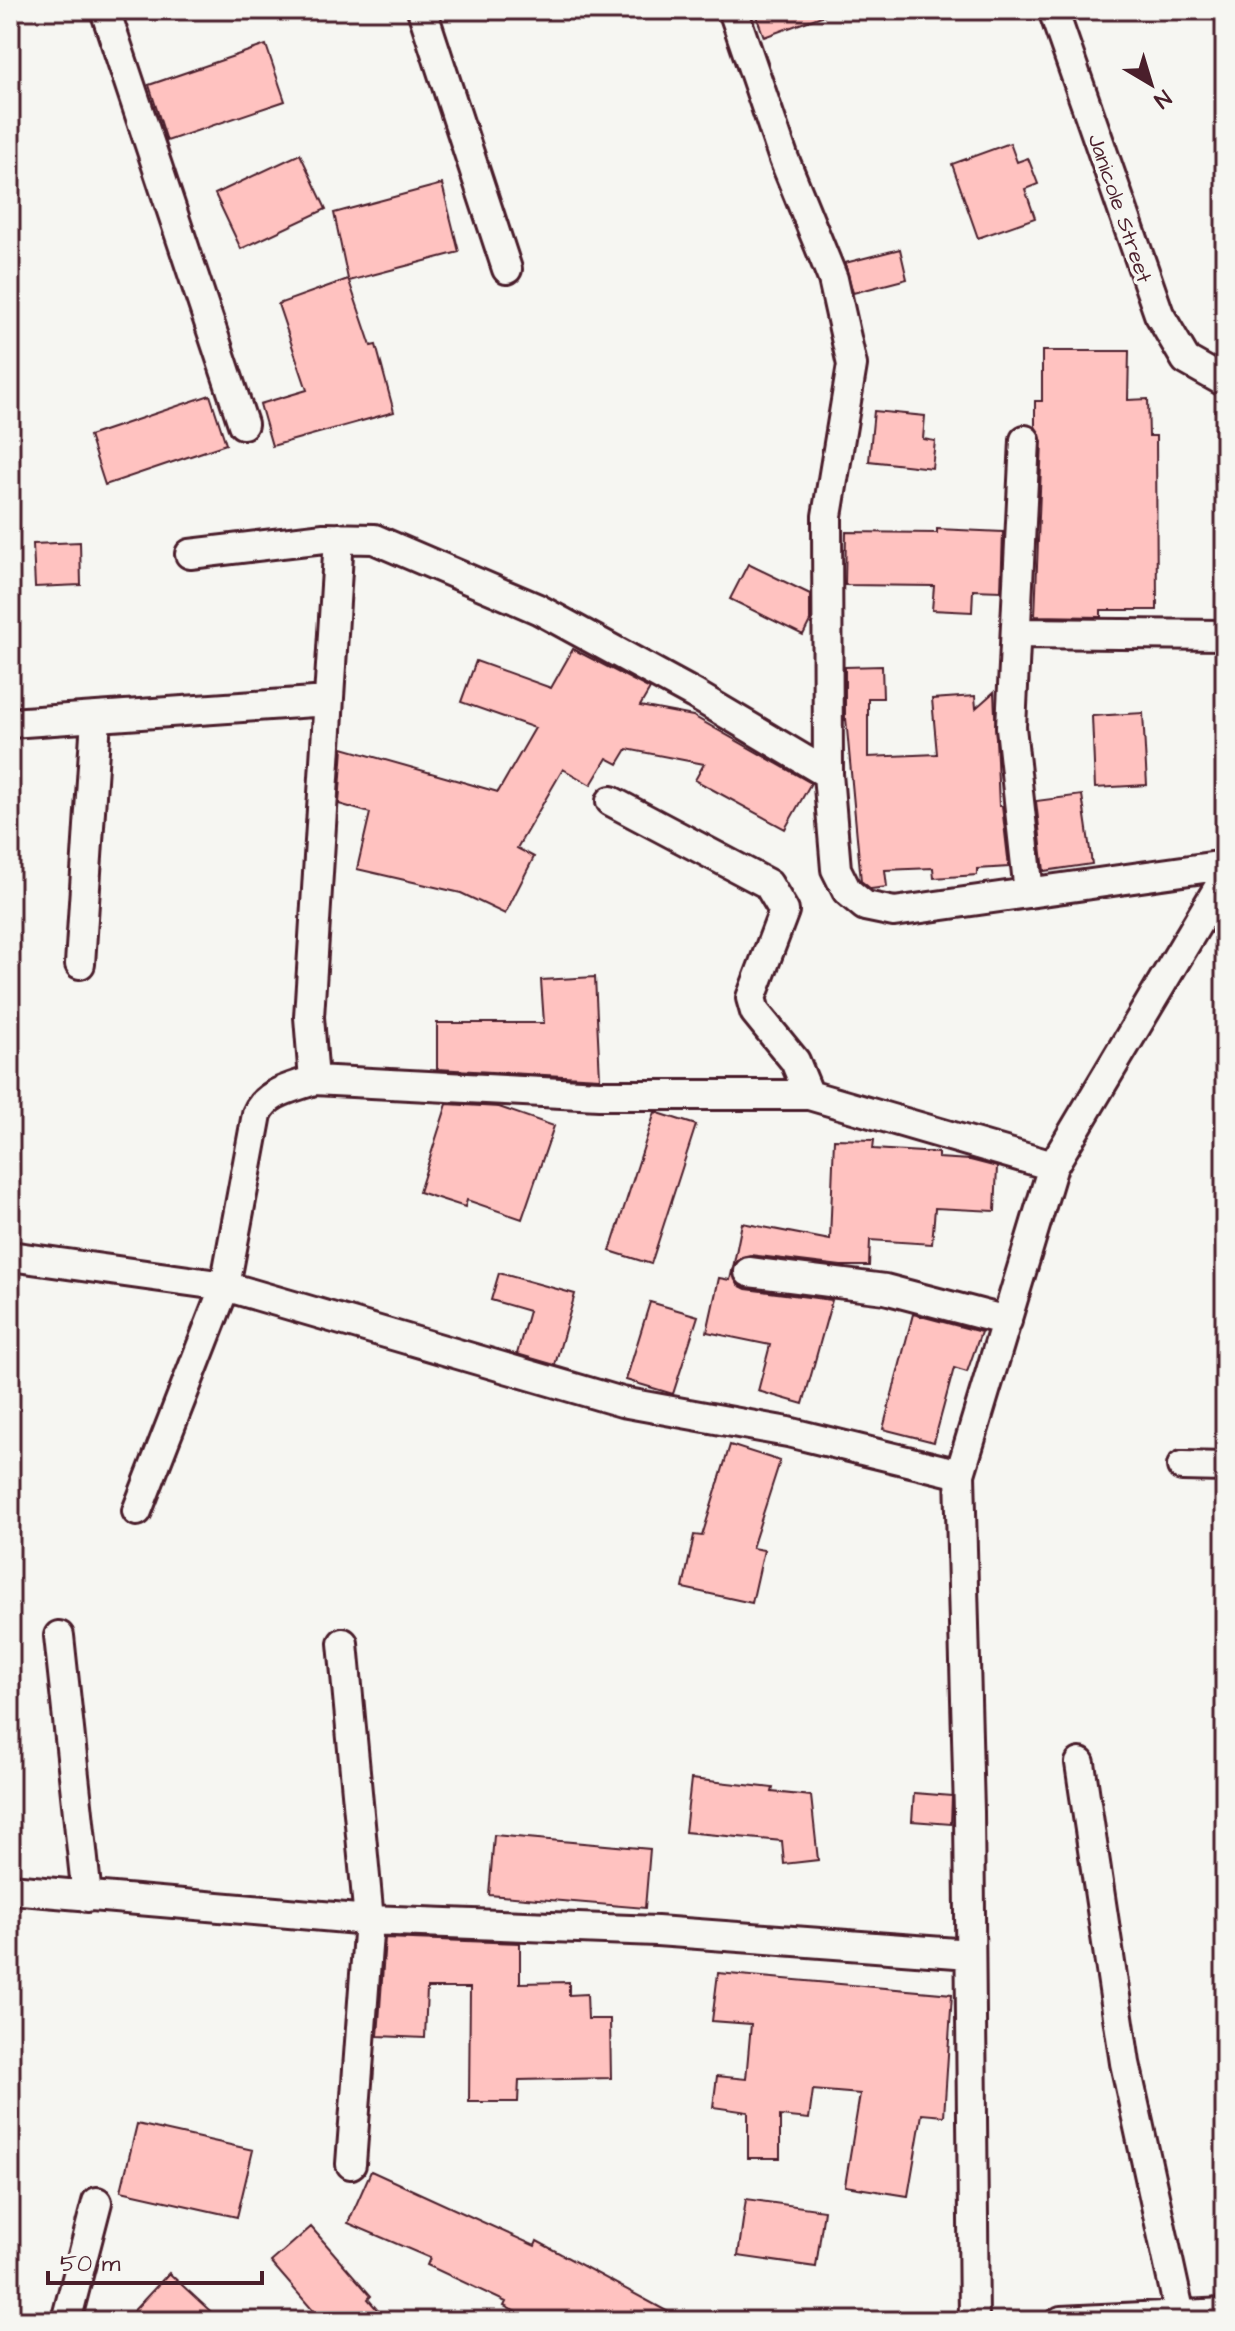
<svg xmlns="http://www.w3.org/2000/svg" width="1235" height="2331" font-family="'Architects Daughter',sans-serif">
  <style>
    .building { fill: #ffc2c0; stroke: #4a1f2b; stroke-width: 2 }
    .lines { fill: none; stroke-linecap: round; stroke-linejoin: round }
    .street-casing { stroke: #4a1f2b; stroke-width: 34 }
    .street { stroke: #f6f6f2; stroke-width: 28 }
    .labels { text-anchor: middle; stroke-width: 7; stroke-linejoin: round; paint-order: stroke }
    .street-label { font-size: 22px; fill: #4a1f2b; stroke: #f6f6f2 }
  </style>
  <rect width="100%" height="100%" fill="#f6f6f2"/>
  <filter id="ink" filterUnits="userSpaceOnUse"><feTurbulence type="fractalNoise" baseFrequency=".0125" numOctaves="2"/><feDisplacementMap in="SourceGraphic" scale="16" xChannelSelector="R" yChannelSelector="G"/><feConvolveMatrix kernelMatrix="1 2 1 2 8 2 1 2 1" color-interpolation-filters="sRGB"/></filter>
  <g filter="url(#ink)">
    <path class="building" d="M 754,10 L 830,10 L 830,13 L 764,37 Z
      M 266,45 L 285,101 L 167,141 L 149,85 Z
      M 1010,143 L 1017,162 L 1028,158 L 1038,184 L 1025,189 L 1035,218 L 978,238 L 952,164 Z
      M 300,154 L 326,209 L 241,249 L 215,194 Z
      M 442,184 L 459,252 L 349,281 L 371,346 L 376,345 L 394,412 L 272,446 L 260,404 L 307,390 L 278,304 L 348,279 L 334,213 Z
      M 900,249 L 907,279 L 853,293 L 845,263 Z
      M 1042,351 L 1129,351 L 1128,400 L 1148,399 L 1149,436 L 1156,436 L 1157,610 L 1101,610 L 1101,617 L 1035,616 L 1042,441 L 1035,426 L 1035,401 L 1042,401 Z
      M 210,395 L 226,444 L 105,485 L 89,436 Z
      M 874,411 L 925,416 L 923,439 L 935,441 L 932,468 L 869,461 Z
      M 937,529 L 1003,532 L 1001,591 L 973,590 L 972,612 L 932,610 L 934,586 L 845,585 L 846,532 L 937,533 Z
      M 80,542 L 81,585 L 35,587 L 33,544 Z
      M 748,564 L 810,594 L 810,621 L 803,635 L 730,599 Z
      M 573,649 L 650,689 L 640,706 L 693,716 L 811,783 L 785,829 L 695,780 L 704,764 L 627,749 L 618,764 L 607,758 L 591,785 L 563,769 L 517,848 L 534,857 L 505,914 L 461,893 L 357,869 L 370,813 L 339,804 L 343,748 L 498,792 L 535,728 L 461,702 L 476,661 L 551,688 Z
      M 882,666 L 883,698 L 868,698 L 868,757 L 937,754 L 932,699 L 975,696 L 976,708 L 994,692 L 999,806 L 1002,806 L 1009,867 L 977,869 L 977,875 L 934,878 L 933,868 L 885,870 L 887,887 L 871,889 L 861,881 L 846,718 L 845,721 L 845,667 Z
      M 1143,713 L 1147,785 L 1095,788 L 1092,716 Z
      M 1082,795 L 1092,864 L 1044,871 L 1036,801 Z
      M 595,977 L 600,1078 L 437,1069 L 437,1023 L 544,1023 L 541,980 Z
      M 447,1104 L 499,1107 L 554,1126 L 522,1219 L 467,1200 L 465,1207 L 419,1192 Z
      M 655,1112 L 696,1125 L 651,1264 L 610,1251 Z
      M 834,1139 L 874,1140 L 873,1149 L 938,1153 L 938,1158 L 970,1160 L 997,1167 L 995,1211 L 935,1208 L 932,1244 L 870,1240 L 869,1266 L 841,1266 L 750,1255 L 742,1257 L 733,1268 L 742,1223 L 830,1240 Z
      M 732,1271 L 738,1285 L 746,1289 L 832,1300 L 803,1404 L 758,1391 L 770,1345 L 707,1332 L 719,1278 L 730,1280 Z
      M 499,1273 L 575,1294 L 555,1365 L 517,1354 L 529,1311 L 491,1300 Z
      M 650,1302 L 698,1316 L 673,1394 L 626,1380 Z
      M 913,1314 L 981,1332 L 967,1372 L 954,1368 L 934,1442 L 883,1429 Z
      M 730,1445 L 780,1461 L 752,1548 L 764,1550 L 752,1603 L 683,1588 L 694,1535 L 702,1536 Z
      M 691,1779 L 773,1788 L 772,1792 L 811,1796 L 818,1860 L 784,1864 L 782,1841 L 685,1832 Z
      M 914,1793 L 952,1796 L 951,1824 L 912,1821 Z
      M 494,1835 L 650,1849 L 645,1908 L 489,1895 Z
      M 385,1938 L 520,1943 L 520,1983 L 569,1982 L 569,1995 L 587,1994 L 588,2019 L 610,2019 L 611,2078 L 519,2080 L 518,2102 L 469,2102 L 470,1988 L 427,1988 L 425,2038 L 378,2036 Z
      M 718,1973 L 952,1994 L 944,2116 L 922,2114 L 908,2196 L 845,2186 L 860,2094 L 813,2090 L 809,2119 L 780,2116 L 780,2158 L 748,2158 L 748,2112 L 713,2107 L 717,2076 L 746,2079 L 751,2024 L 712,2021 Z
      M 137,2124 L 253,2150 L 237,2217 L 121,2191 Z
      M 371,2171 L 535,2246 L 537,2241 L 685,2321 L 533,2321 L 504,2306 L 506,2302 L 427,2265 L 430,2258 L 348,2223 Z
      M 746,2199 L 824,2210 L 816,2267 L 738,2256 Z
      M 311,2227 L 371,2296 L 368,2299 L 387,2321 L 322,2321 L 271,2262 Z
      M 169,2273 L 221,2321 L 124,2321 Z"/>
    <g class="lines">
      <g class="street-casing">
        <path id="street" d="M 105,10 L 243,424
          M 422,10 L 507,269
          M 733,10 L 784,159 L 833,279 L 852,365 L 827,516 L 828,774 L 836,869 L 847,891 L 865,906 L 894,912 L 1225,865
          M 1053,10 L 1159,314 L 1186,360 L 1225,382
          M 1025,440 L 1011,727 L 1029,893
          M 190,554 L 324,538 L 374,539 L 538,609 L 694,694 L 828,774
          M 1016,633 L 1225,635
          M 10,723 L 328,701
          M 611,801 L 768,884 L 784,911 L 751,998 L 755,1012 L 795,1061 L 809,1095
          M 80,964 L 96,719
          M 314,1080 L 309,1017 L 339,538
          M 10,1256 L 225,1286 L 622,1402 L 788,1432 L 960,1474
          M 749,1272 L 885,1289 L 1007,1321
          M 1182,1466 L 1225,1467
          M 137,1511 L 225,1286 L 257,1114 C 266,1092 292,1088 314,1080 L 599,1095 L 809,1095 L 1053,1166
          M 59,1636 L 87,1897
          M 343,1643 L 369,1920 L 351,2164
          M 1080,1763 L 1125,2063 L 1180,2315
          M 10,1889 L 369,1920 L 657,1931 L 970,1954
          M 66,2321 L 97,2202
          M 974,2321 L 969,1812 L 960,1474 L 1053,1166 L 1225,877
          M 1061,2321 L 1225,2313"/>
      </g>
      <use href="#street" class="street"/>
    </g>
  </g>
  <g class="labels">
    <g class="street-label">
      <text transform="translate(1121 208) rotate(71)" y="8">Janicole Street</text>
    </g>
  </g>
  <rect width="1235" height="2331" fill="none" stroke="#f6f6f2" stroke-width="40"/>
  <rect x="20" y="20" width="1195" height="2291" fill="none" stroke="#4a1f2b" stroke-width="3" filter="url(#ink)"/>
  <g transform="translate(1151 84) rotate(142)" stroke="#f6f6f2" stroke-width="6" paint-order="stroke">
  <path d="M0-6L14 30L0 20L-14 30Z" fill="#4a1f2b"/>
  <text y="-12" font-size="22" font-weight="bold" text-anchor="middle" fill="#4a1f2b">N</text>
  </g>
  <path d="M48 2271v12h214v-12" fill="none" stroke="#4a1f2b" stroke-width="4"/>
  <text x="60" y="2271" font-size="24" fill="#4a1f2b" stroke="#f6f6f2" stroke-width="6" paint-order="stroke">50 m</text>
</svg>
